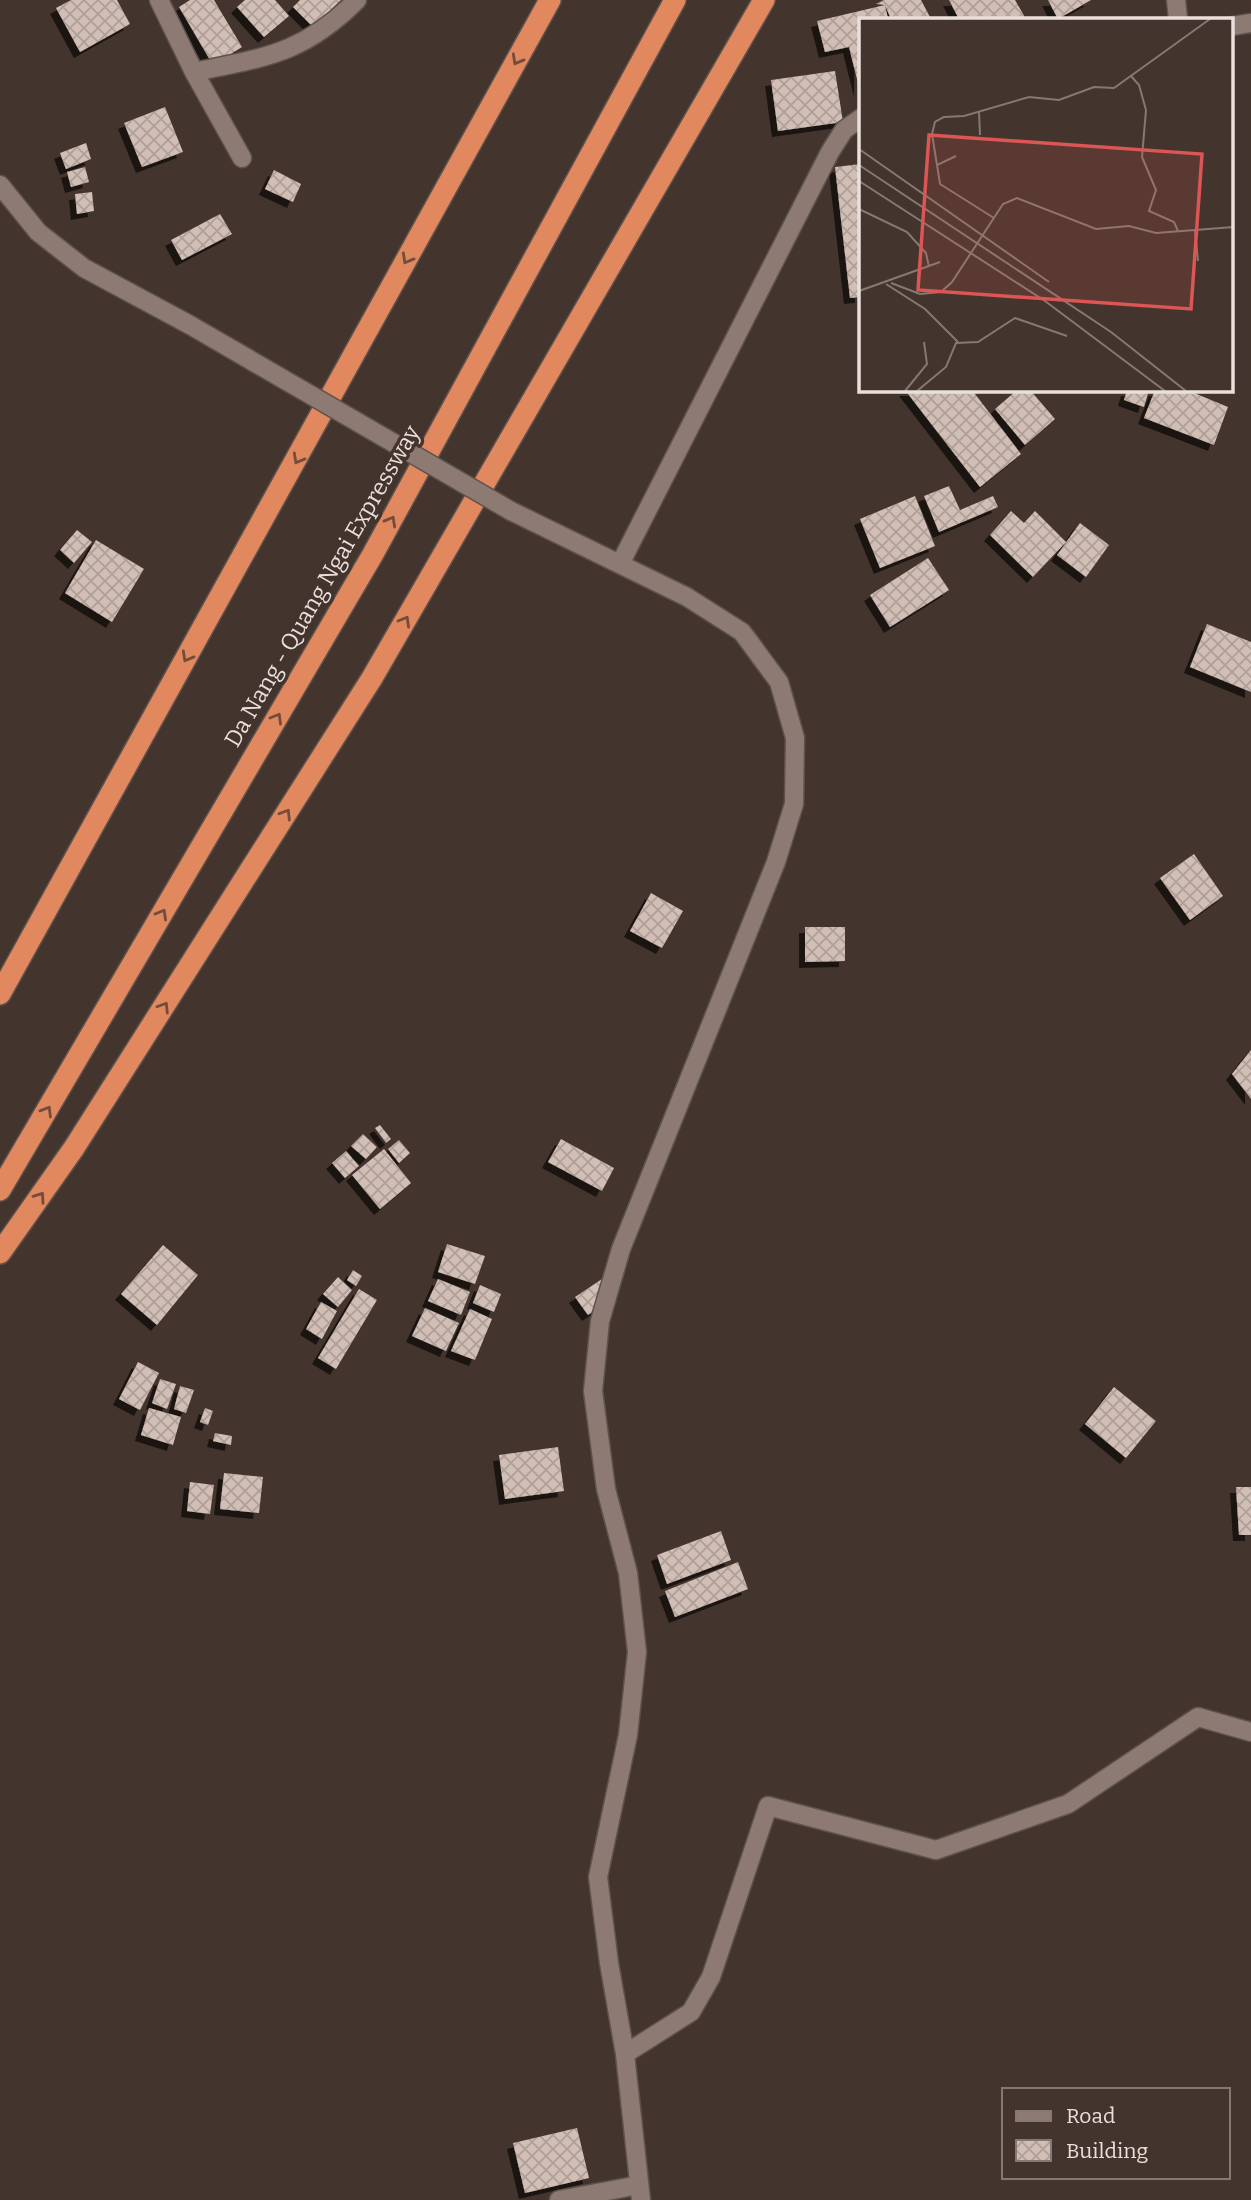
<svg xmlns="http://www.w3.org/2000/svg" width="1251" height="2200" font-family="Bitter,serif">
  <style>
    .building { fill: url(#building-cross-hatch); filter: url(#shadow) }
    .lines { fill: none; stroke-linecap: round; stroke-linejoin: round }
    .service-casing { stroke: #5f524c; stroke-width: 21 }
    .minor-casing { stroke: #5f524c; stroke-width: 21 }
    .motorway-casing { stroke: #5f524c; stroke-width: 24 }
    .service { stroke: #8d7b73; stroke-width: 18 }
    .minor { stroke: #8d7b73; stroke-width: 18 }
    .motorway { stroke: #e2885f; stroke-width: 21 }
    .minor-bridge-casing { stroke: #5f524c; stroke-width: 21; stroke-linecap: butt }
    .minor-bridge { stroke: #8d7b73; stroke-width: 18 }
    .oneway { stroke: #734d3c }
    .labels { text-anchor: middle; stroke-width: 7; stroke-linejoin: round; paint-order: stroke }
    .street-label { font-size: 23px; fill: #eadfdb; stroke: #43342d }
    .inset-road { fill: none; stroke: #867873; stroke-width: 2 }
    .view { fill: #db5655; fill-opacity: 0.15; stroke: #db5655; stroke-width: 3.5 }
    .inset-edge { fill: none; stroke: #eadfdb; stroke-width: 3.5 }
  </style>
  <defs>
    <pattern id="building-cross-hatch" width="8" height="8" patternUnits="userSpaceOnUse" patternTransform="scale(1.75)"><rect width="8" height="8" fill="#d1beb5"/><path d="M0 0l8 8M0 8l8-8" fill="none" stroke="#ae9f98"/></pattern>
    <filter id="shadow"><feDropShadow dx="-6" dy="6" stdDeviation="0" flood-color="#0009"/></filter>
  </defs>
  <rect width="100%" height="100%" fill="#43342d"/>
  <path class="building" d="M 71,0 L 117,0 L 130,24 L 80,52 L 56,8 Z
    M 190,0 L 214,0 L 242,47 L 213,65 L 179,7 Z
    M 245,0 L 275,0 L 289,16 L 264,37 L 237,7 Z
    M 300,0 L 341,0 L 313,27 L 293,7 Z
    M 884,0 L 921,0 L 931,19 L 891,19 L 885,5 L 876,4 Z
    M 949,0 L 1015,0 L 1026,19 L 959,19 Z
    M 1048,0 L 1091,0 L 1058,19 Z
    M 885,5 L 888,19 L 861,19 L 860,91 L 849,47 L 825,52 L 817,21 Z
    M 835,71 L 843,122 L 778,131 L 771,80 Z
    M 165,107 L 183,152 L 142,167 L 124,123 Z
    M 86,143 L 91,159 L 66,169 L 60,153 Z
    M 861,164 L 861,297 L 850,298 L 835,167 Z
    M 85,167 L 89,182 L 71,187 L 67,172 Z
    M 274,170 L 301,184 L 293,202 L 265,189 Z
    M 92,192 L 94,211 L 77,214 L 75,194 Z
    M 220,214 L 232,234 L 182,260 L 171,240 Z
    M 905,390 L 972,390 L 1021,454 L 980,487 Z
    M 1017,390 L 1030,390 L 1055,419 L 1025,445 L 995,409 Z
    M 1127,390 L 1149,390 L 1144,407 L 1124,400 Z
    M 1155,390 L 1187,390 L 1228,407 L 1214,445 L 1144,418 Z
    M 949,486 L 960,510 L 993,496 L 998,507 L 939,532 L 924,496 Z
    M 915,496 L 935,546 L 880,568 L 860,519 Z
    M 1011,511 L 1024,523 L 1035,511 L 1066,542 L 1033,577 L 990,535 Z
    M 1080,523 L 1109,545 L 1086,577 L 1057,555 Z
    M 77,530 L 92,542 L 74,563 L 60,550 Z
    M 96,540 L 144,569 L 112,622 L 65,593 Z
    M 928,558 L 949,590 L 890,627 L 870,595 Z
    M 1207,624 L 1251,642 L 1251,692 L 1190,667 Z
    M 1194,854 L 1223,896 L 1190,920 L 1160,878 Z
    M 651,893 L 683,911 L 662,948 L 630,931 Z
    M 805,927 L 845,927 L 845,961 L 805,962 Z
    M 1251,1050 L 1251,1099 L 1232,1074 Z
    M 380,1125 L 391,1139 L 386,1143 L 375,1128 Z
    M 363,1134 L 377,1147 L 366,1159 L 351,1146 Z
    M 561,1139 L 614,1168 L 602,1191 L 548,1162 Z
    M 399,1140 L 410,1153 L 399,1163 L 388,1149 Z
    M 384,1149 L 411,1183 L 380,1209 L 352,1175 Z
    M 346,1151 L 359,1166 L 345,1178 L 332,1163 Z
    M 447,1244 L 485,1256 L 475,1284 L 438,1272 Z
    M 163,1245 L 198,1275 L 157,1325 L 121,1294 Z
    M 353,1270 L 362,1276 L 356,1286 L 347,1280 Z
    M 338,1277 L 352,1290 L 338,1307 L 323,1294 Z
    M 438,1279 L 470,1292 L 461,1315 L 428,1301 Z
    M 602,1279 L 614,1298 L 588,1315 L 575,1297 Z
    M 480,1285 L 501,1294 L 494,1312 L 473,1303 Z
    M 359,1289 L 377,1300 L 336,1369 L 318,1358 Z
    M 321,1302 L 337,1311 L 322,1339 L 306,1329 Z
    M 425,1308 L 459,1323 L 446,1351 L 412,1336 Z
    M 470,1309 L 492,1319 L 475,1360 L 451,1351 Z
    M 138,1362 L 159,1373 L 140,1410 L 119,1399 Z
    M 160,1379 L 176,1384 L 167,1409 L 152,1403 Z
    M 180,1386 L 194,1390 L 186,1413 L 174,1409 Z
    M 1114,1387 L 1156,1421 L 1126,1458 L 1085,1424 Z
    M 149,1408 L 181,1417 L 173,1445 L 141,1435 Z
    M 205,1408 L 213,1411 L 208,1425 L 200,1422 Z
    M 215,1433 L 232,1436 L 231,1445 L 213,1441 Z
    M 558,1447 L 564,1491 L 505,1499 L 499,1455 Z
    M 224,1473 L 263,1477 L 259,1513 L 220,1509 Z
    M 190,1482 L 214,1485 L 210,1514 L 187,1511 Z
    M 1236,1487 L 1251,1487 L 1251,1535 L 1239,1535 Z
    M 721,1531 L 731,1560 L 667,1584 L 657,1555 Z
    M 738,1562 L 748,1589 L 675,1617 L 665,1591 Z
    M 577,2128 L 589,2178 L 525,2193 L 513,2143 Z"/>
  <g class="lines">
    <g class="service-casing">
      <path id="service" d="M 1176,0 L 1178,19
        M 559,2200 L 639,2185"/>
    </g>
    <g class="minor-casing">
      <path id="minor" d="M 159,0 L 194,72 L 242,158
        M 1232,26 L 1251,23
        M 194,72 C 266,57 303,54 357,0
        M 0,185 L 38,232 L 84,268 L 190,325
        M 511,511 L 687,597 L 742,632 L 779,682 L 795,738 L 794,804 L 776,862 L 621,1249 L 600,1321 L 593,1391 L 606,1489 L 628,1573 L 637,1652 L 628,1735 L 598,1877 L 609,1963 L 625,2054 L 641,2200
        M 620,564 L 830,152 L 844,130 L 861,118
        M 625,2054 L 691,2012 L 711,1977 L 768,1806 L 936,1850 L 1068,1804 L 1198,1717 L 1251,1732"/>
    </g>
    <g class="motorway-casing">
      <path id="motorway" d="M 0,994 L 550,0
        M 0,1190 L 373,554 L 675,0
        M 0,1253 L 74,1148 L 372,678 L 764,0"/>
    </g>
    <use href="#service" class="service"/>
    <use href="#minor" class="minor"/>
    <use href="#motorway" class="motorway"/>
    <g class="minor-bridge-casing">
      <path id="minor-bridge" d="M 190,325 L 511,511"/>
    </g>
    <use href="#minor-bridge" class="minor-bridge"/>
  </g>
  <defs><path id="oneway-chevron" d="M-2-3.5L2.5 0L-2 3.5" fill="none" stroke-width="1.6" stroke-linecap="round" stroke-linejoin="round" transform="scale(1.75)"/></defs>
  <g class="oneway">
    <use href="#oneway-chevron" transform="translate(517 60) rotate(119)"/>
    <use href="#oneway-chevron" transform="translate(407 259) rotate(119)"/>
    <use href="#oneway-chevron" transform="translate(298 459) rotate(119)"/>
    <use href="#oneway-chevron" transform="translate(391 521) rotate(-61)"/>
    <use href="#oneway-chevron" transform="translate(405 621) rotate(-60)"/>
    <use href="#oneway-chevron" transform="translate(187 657) rotate(119)"/>
    <use href="#oneway-chevron" transform="translate(277 718) rotate(-60)"/>
    <use href="#oneway-chevron" transform="translate(286 814) rotate(-58)"/>
    <use href="#oneway-chevron" transform="translate(162 914) rotate(-60)"/>
    <use href="#oneway-chevron" transform="translate(164 1007) rotate(-58)"/>
    <use href="#oneway-chevron" transform="translate(47 1111) rotate(-59)"/>
    <use href="#oneway-chevron" transform="translate(40 1197) rotate(-55)"/>
  </g>
  <g class="labels">
    <g class="street-label">
      <text transform="translate(322 586) rotate(-60)" y="8">Da Nang - Quang Ngai Expressway</text>
    </g>
  </g>
  <g transform="translate(859 18)">
    <rect width="374" height="374" fill="#43342d"/>
    <path class="inset-road" d="M 272,58 L 280,67 L 287,92 L 283,139 L 297,172 L 290,193 L 315,204 L 319,213M 120,94 L 121,117M 0,131 L 190,264M 97,138 L 78,147 L 81,166 L 135,200M 0,147 L 252,314 L 327,373M 78,147 L 73,116 L 76,104 L 85,99 L 105,98 L 170,79 L 200,82 L 235,69 L 255,70 L 351,1M 0,163 L 186,283 L 306,373M 0,191 L 48,214 L 67,235 L 70,249M 336,212 L 339,243M 32,265 L 61,276 L 82,274 L 93,264 L 144,186 L 158,180 L 237,211 L 270,208 L 297,215 L 375,209M 27,266 L 66,291 L 99,324M 0,273 L 81,244M 46,373 L 68,346 L 65,324M 58,373 L 87,349 L 97,325 L 119,324 L 156,300 L 208,318"/>
    <path class="view" d="M 70,117 L 343,136 L 332,291 L 59,272 Z"/>
    <rect width="374" height="374" class="inset-edge"/>
  </g>
  <rect x="1002" y="2088" width="228" height="91" fill="#43342d" stroke="#867873" stroke-width="2"/>
  <rect x="1016" y="2111" width="35" height="10" fill="#8d7b73" stroke="#867873" stroke-width="2"/>
  <text x="1066" y="2123" font-size="21" fill="#eadfdb">Road</text>
  <rect x="1016" y="2140" width="35" height="21" fill="url(#building-cross-hatch)" stroke="#867873" stroke-width="2"/>
  <text x="1066" y="2158" font-size="21" fill="#eadfdb">Building</text>
</svg>
